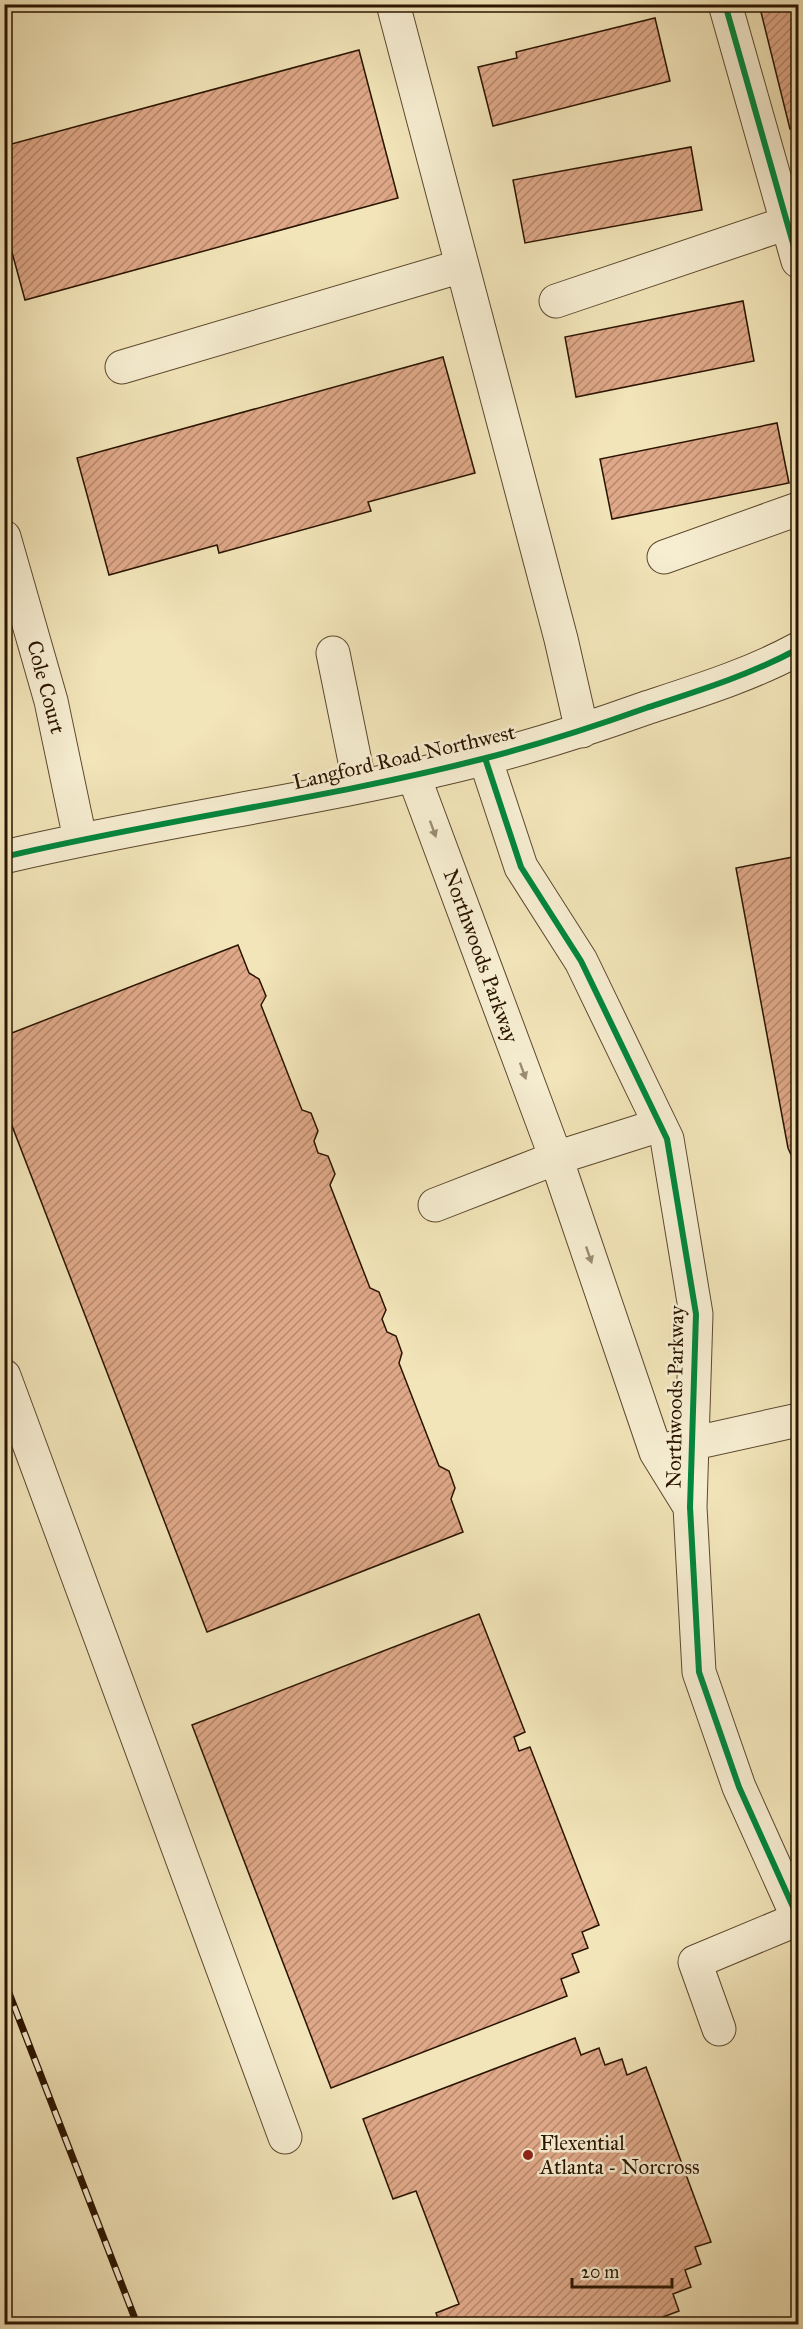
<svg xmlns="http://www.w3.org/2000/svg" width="803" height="2329" font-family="'IM FELL Great Primer',serif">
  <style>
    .building { fill: url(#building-hatch); stroke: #2a1400; stroke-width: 1.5 }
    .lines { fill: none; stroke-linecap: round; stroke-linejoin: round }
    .minor-casing { stroke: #5c482e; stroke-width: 35 }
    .minor { stroke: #f7eed2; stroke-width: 33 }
    .rail-casing { stroke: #2a1400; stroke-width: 7 }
    .rail { stroke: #f7eed2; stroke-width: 4.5; stroke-dasharray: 14; stroke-linecap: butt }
    .cycleway-casing { stroke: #f7eed2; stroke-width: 10 }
    .cycleway { stroke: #00873e; stroke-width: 6 }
    .oneway { fill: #9b8c74 }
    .poi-dot { fill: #8f2418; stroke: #f7eed2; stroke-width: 2 }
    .labels { text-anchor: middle; stroke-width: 5; stroke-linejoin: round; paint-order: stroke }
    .street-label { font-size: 21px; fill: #2a1400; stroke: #f7eed2 }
    .poi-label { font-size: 21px; fill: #2a1400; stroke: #f7eed2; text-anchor: start }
  </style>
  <defs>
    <pattern id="building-hatch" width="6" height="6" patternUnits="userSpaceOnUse" patternTransform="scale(1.5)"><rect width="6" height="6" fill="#dfa888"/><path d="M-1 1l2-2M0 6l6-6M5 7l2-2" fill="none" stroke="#b5886d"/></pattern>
  </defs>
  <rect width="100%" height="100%" fill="#f2e5b9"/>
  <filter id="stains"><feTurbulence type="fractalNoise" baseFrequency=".00333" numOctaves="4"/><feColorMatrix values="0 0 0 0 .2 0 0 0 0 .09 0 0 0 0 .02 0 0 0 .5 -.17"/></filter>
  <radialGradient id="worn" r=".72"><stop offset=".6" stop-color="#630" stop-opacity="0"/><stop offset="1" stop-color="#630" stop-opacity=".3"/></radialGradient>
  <path class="building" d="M 759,4 L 798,4 L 798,127 L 790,129 Z
    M 655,18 L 670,81 L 493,126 L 478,67 L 517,58 L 516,52 Z
    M 359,50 L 398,198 L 25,300 L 4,223 L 4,146 Z
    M 691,147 L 702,210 L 525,243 L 513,180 Z
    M 743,301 L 754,361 L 576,397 L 565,337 Z
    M 443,357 L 475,473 L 368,502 L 371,511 L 219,553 L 217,545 L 109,575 L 77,458 Z
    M 777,423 L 789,483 L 612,519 L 600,459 Z
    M 798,856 L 798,1170 L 788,1148 L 736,868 Z
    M 238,945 L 249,973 L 259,979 L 266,996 L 261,1005 L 302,1110 L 311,1113 L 318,1131 L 314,1141 L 318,1153 L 328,1156 L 335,1174 L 330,1185 L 370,1288 L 379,1292 L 386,1310 L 382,1319 L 387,1332 L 396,1336 L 402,1353 L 399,1363 L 439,1466 L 449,1471 L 455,1488 L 451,1499 L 463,1532 L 207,1632 L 4,1105 L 4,1036 Z
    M 479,1614 L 525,1732 L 514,1737 L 519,1751 L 530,1747 L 599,1925 L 582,1932 L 588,1948 L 572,1954 L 579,1972 L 561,1979 L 567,1996 L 331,2088 L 192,1725 Z
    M 575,2038 L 581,2055 L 599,2048 L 605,2065 L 622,2059 L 627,2075 L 646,2067 L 711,2242 L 695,2247 L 701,2264 L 685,2270 L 691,2287 L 673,2294 L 679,2311 L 644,2324 L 440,2324 L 436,2313 L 459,2304 L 416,2191 L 393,2199 L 363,2119 Z"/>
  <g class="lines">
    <g class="minor-casing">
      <path id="minor" d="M 393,4 L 561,639 L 582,731
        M 725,4 L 798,261
        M 556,301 L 787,223
        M 122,367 L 462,266
        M 4,537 L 51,701 L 80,839
        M 664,557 L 798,509
        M 333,653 L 360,786
        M 485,758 L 521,867 L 581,961 L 667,1139 L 696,1314 L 690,1507 L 699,1672 L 739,1787 L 798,1918
        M 413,774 L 556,1158 L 656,1452 L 690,1507
        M 4,857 C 164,819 327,799 486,758 C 540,744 593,727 646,708 C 698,691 750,675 798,649
        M 435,1205 L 556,1158 L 660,1125
        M 4,1376 L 285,2137
        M 672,1448 L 798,1420
        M 719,2029 L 695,1962 L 798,1919"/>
    </g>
    <use href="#minor" class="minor"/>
    <g class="rail-casing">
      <path id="rail" d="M 4,1980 L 137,2324"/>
    </g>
    <use href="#rail" class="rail"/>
    <g class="cycleway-casing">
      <path id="cycleway" d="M 725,4 L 798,261
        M 485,758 L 521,867 L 581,961 L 667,1139 L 696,1314 L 690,1507 L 699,1672 L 739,1787 L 798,1918
        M 4,857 C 164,819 327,799 486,758 C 540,744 593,727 646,708 C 698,691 750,675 798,649"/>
    </g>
    <use href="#cycleway" class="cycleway"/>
  </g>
  <defs><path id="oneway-solid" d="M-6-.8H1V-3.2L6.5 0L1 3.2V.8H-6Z" transform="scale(1.5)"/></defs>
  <g class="oneway">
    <use href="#oneway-solid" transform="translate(433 829) rotate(70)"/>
    <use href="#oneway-solid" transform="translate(523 1071) rotate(70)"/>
    <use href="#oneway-solid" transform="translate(589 1255) rotate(71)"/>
  </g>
  <circle class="poi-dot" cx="528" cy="2155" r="6"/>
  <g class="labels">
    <g class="street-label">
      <text transform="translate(46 687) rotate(75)" y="7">Cole Court</text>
      <text transform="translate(404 757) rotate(-13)" y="7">Langford Road Northwest</text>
      <text transform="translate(481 956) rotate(70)" y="7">Northwoods Parkway</text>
      <text transform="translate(675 1397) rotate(-89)" y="7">Northwoods Parkway</text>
    </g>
    <g class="poi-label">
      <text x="540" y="2150">Flexential<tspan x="540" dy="24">Atlanta - Norcross</tspan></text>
    </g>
  </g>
  <rect width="803" height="2329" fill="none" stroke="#f2e5b9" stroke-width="24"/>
  <rect x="6" y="6" width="791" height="2317" fill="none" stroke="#2a1400" stroke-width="3"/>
  <rect x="12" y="12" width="779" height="2305" fill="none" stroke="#2a1400" stroke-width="1.5"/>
  <path d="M572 2278v9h100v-9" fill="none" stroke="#2a1400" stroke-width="3"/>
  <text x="581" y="2278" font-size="18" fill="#2a1400" stroke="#f7eed2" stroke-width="4.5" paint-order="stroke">20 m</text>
  <rect width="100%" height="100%" filter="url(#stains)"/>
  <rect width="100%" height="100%" fill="url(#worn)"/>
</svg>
